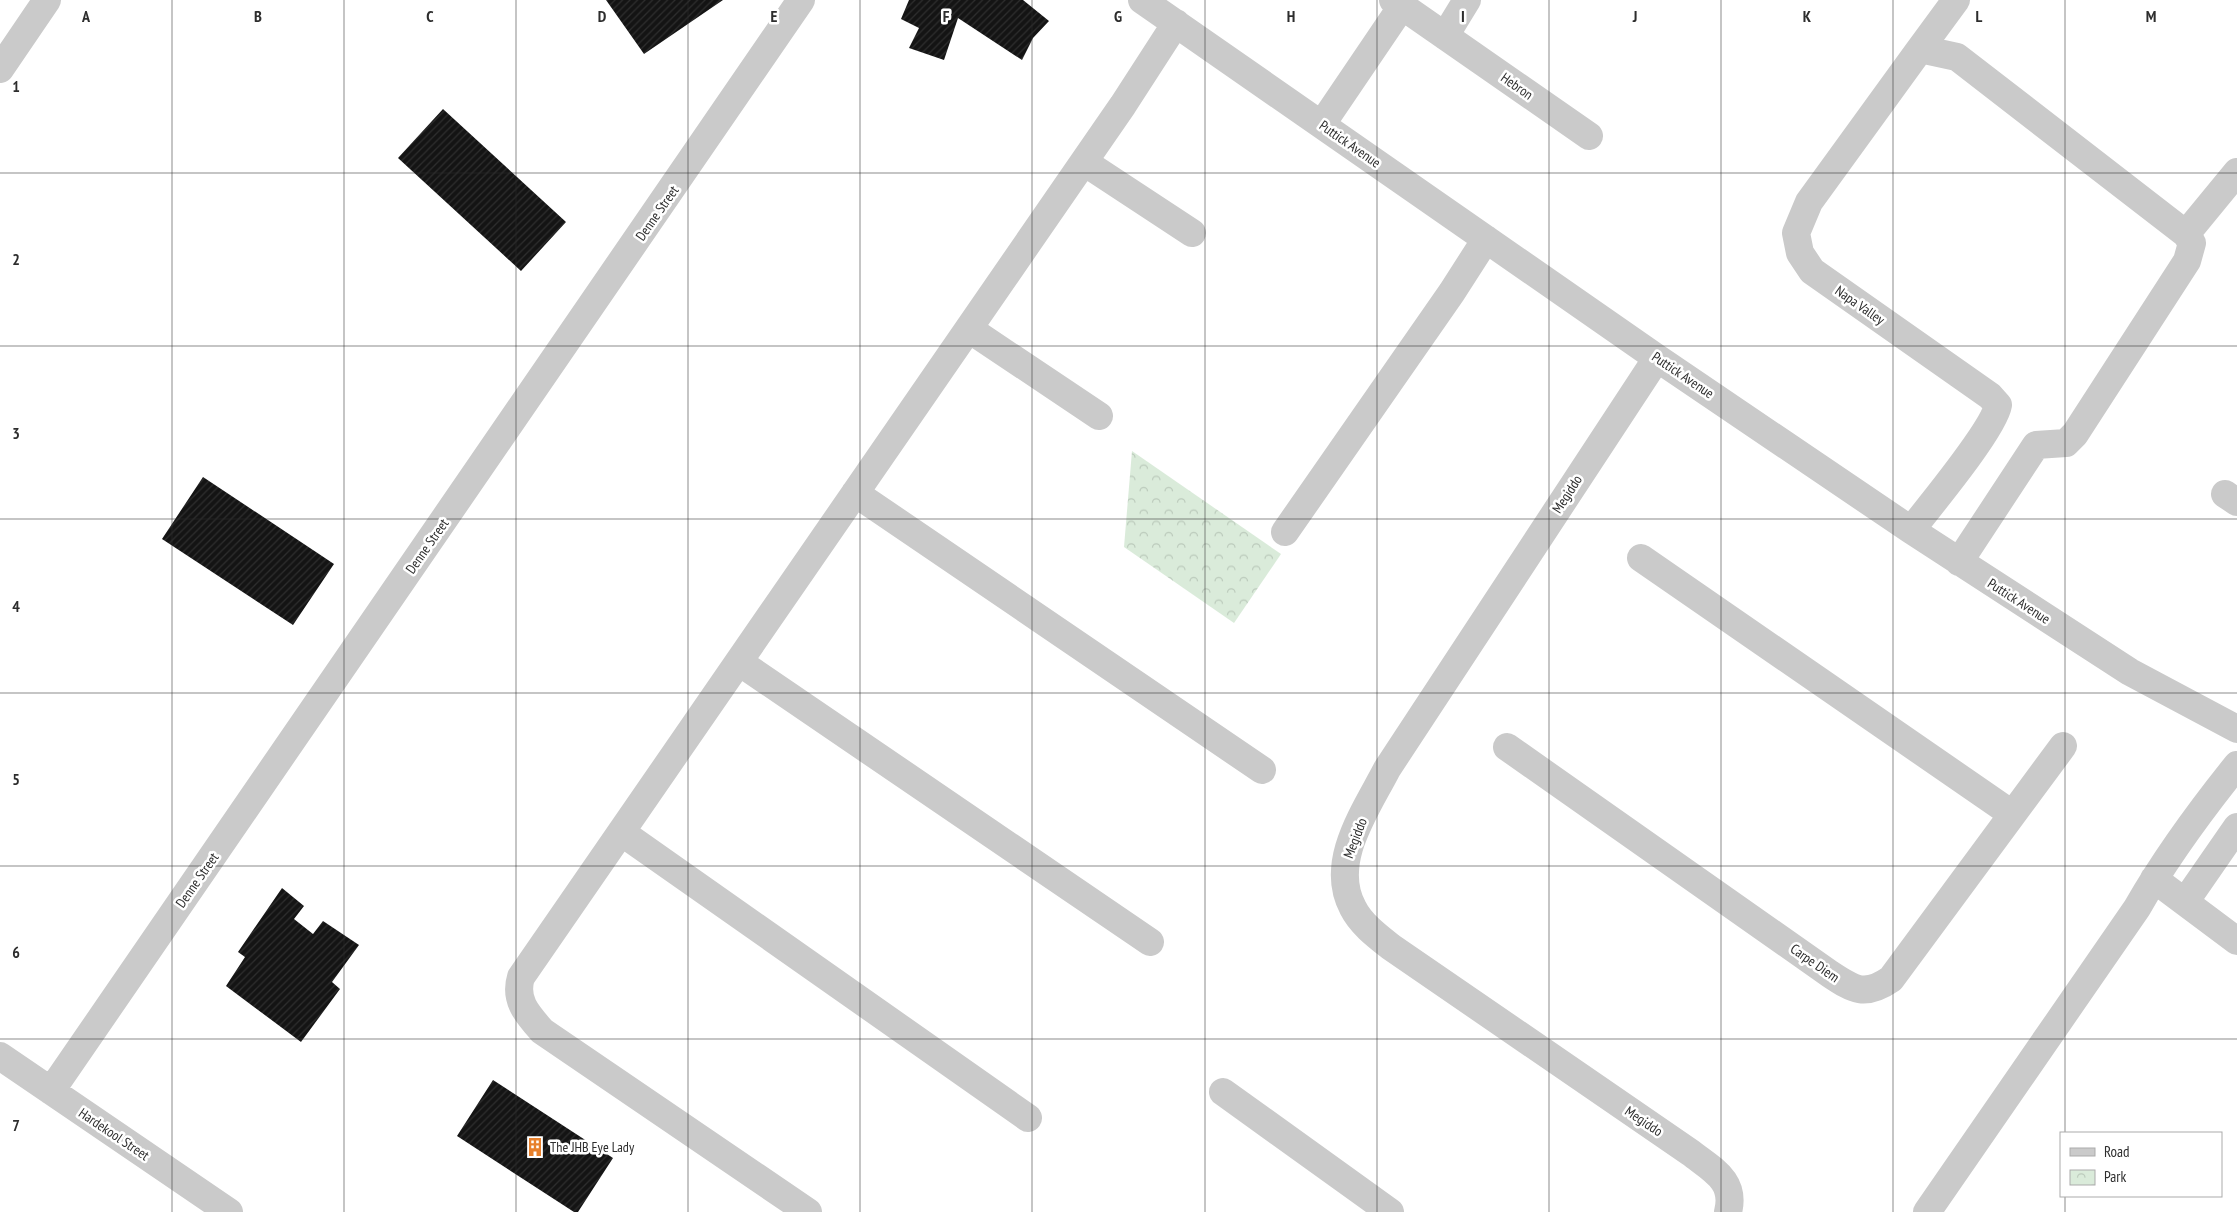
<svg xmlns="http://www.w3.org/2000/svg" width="2237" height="1212" font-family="'PT Sans Narrow',sans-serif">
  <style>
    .park { fill: url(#park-crowns) }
    .building { fill: url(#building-hatch) }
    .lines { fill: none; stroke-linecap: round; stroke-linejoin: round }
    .minor { stroke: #cacaca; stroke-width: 28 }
    .grid { fill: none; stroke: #2d2d2d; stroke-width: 1; stroke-opacity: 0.55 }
    .labels { text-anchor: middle; stroke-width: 5; stroke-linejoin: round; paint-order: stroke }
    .street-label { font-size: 14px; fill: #2d2d2d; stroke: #fff }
    .poi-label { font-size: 14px; fill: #2d2d2d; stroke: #fff; text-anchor: start }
    .grid-label { font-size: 16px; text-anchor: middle; font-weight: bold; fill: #2d2d2d; stroke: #fff; stroke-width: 5; stroke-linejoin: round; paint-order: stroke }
  </style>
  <defs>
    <pattern id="park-crowns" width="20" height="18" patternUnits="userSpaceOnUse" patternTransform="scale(1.25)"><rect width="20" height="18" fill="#daebda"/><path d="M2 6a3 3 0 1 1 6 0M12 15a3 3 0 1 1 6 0" fill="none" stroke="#bbcabb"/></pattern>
    <pattern id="building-hatch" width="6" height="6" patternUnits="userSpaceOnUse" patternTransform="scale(1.25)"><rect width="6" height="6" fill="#141414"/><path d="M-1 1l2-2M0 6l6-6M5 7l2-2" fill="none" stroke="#2e2e2e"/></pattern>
  </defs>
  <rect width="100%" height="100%" fill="#fff"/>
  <path class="park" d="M 1132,451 L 1281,554 L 1234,623 L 1124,547 Z"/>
  <path class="building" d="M 606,0 L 723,0 L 644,54 Z
    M 909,0 L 1023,0 L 1049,21 L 1033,38 L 1022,60 L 958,18 L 944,60 L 909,48 L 919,28 L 901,19 Z
    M 443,109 L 566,222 L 521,271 L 398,158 Z
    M 203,477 L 334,564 L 293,625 L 162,539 Z
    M 282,888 L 304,906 L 294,919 L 313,934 L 323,921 L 359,945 L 332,982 L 340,989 L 301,1042 L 226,986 L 245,957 L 238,952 Z
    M 493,1080 L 613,1158 L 578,1212 L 574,1212 L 457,1136 Z"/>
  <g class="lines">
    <path class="minor" d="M 1142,0 L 1657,358 L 1911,530 L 2130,672 L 2237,729
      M 1402,6 L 1589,136
      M 1445,36 L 1467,0
      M 1920,49 L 1956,0
      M 0,69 L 47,0
      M 1322,124 L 1402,6 L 1393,0
      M 1084,162 L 1192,233
      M 2186,234 L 2237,172
      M 969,329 L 1099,416
      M 1657,358 L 1387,769 C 1366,810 1328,862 1353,908 C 1361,924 1377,936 1391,947 L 1691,1153 C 1713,1170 1736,1181 1728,1212
      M 855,493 L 1262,770
      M 2225,494 L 2237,502
      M 1911,530 C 1929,507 1994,429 1998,405 L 1990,396 L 1812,271 L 1800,253 L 1796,233 L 1809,202 L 1920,49 L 1957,57 L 2186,234 L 2192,243 L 2187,261 L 2075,434 L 2066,443 L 2036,445 L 1959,562
      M 1285,532 L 1452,292 L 1486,239
      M 1641,558 L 2012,814
      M 739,662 L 1150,942
      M 1507,747 L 1830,974 C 1854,990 1865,997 1891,979 L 2063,746
      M 621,832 L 1028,1118
      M 2154,879 L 2237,941
      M 2185,902 L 2237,827
      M 0,1056 L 229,1212
      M 51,1091 L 801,0
      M 1223,1092 L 1390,1212
      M 808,1212 L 542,1031 C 527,1014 514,1000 521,977 L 1123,105 L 1176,23
      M 1927,1212 L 2137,908 C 2166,857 2200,811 2237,765"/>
  </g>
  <path class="grid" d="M 172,0 L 172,1212M 344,0 L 344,1212M 516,0 L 516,1212M 688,0 L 688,1212M 860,0 L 860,1212M 1032,0 L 1032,1212M 1205,0 L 1205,1212M 1377,0 L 1377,1212M 1549,0 L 1549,1212M 1721,0 L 1721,1212M 1893,0 L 1893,1212M 2065,0 L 2065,1133M 0,173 L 2237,173M 0,346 L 2237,346M 0,519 L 2237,519M 0,693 L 2237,693M 0,866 L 2237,866M 0,1039 L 2237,1039M 2065,1196 L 2065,1212"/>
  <defs>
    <g id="building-bare" transform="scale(1.5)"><path d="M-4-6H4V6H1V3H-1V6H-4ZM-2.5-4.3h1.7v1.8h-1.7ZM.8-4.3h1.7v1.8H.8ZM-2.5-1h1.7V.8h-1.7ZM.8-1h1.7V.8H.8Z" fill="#e7802c" stroke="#fff" stroke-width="2.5" paint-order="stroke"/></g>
  </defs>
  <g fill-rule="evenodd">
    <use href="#building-bare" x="535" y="1147"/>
  </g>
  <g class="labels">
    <g class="street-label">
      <text transform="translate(1517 86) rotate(35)" y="5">Hebron</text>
      <text transform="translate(1350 144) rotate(35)" y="5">Puttick Avenue</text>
      <text transform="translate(657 213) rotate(-55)" y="5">Denne Street</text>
      <text transform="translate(1860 305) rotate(35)" y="5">Napa Valley</text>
      <text transform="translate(1683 375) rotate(34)" y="5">Puttick Avenue</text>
      <text transform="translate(1567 494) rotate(-57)" y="5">Megiddo</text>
      <text transform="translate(427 546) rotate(-55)" y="5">Denne Street</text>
      <text transform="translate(2019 601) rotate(33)" y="5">Puttick Avenue</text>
      <text transform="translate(1355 838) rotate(-69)" y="5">Megiddo</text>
      <text transform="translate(197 880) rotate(-55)" y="5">Denne Street</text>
      <text transform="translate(1815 963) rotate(35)" y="5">Carpe Diem</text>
      <text transform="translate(1644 1121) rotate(34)" y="5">Megiddo</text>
      <text transform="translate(114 1134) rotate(34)" y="5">Hardekool Street</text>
    </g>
    <g class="poi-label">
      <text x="550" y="1152">The JHB Eye Lady</text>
    </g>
  </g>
  <g class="grid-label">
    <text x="86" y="22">A</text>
    <text x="258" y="22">B</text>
    <text x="430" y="22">C</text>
    <text x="602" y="22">D</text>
    <text x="774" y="22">E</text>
    <text x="946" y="22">F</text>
    <text x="1118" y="22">G</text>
    <text x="1291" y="22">H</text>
    <text x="1463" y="22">I</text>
    <text x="1635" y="22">J</text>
    <text x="1807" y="22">K</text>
    <text x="1979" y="22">L</text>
    <text x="2151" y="22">M</text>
    <text x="16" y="92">1</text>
    <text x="16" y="265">2</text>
    <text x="16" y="439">3</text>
    <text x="16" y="612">4</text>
    <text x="16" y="785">5</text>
    <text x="16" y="958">6</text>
    <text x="16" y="1131">7</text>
  </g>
  <rect x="2060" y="1132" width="162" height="65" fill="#ffffff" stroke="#ababab"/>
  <rect x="2070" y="1148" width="25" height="8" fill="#cacaca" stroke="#ababab"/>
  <text x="2104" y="1157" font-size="15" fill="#2d2d2d">Road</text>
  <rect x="2070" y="1170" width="25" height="15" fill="url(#park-crowns)" stroke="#ababab"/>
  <text x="2104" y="1182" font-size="15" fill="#2d2d2d">Park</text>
</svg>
